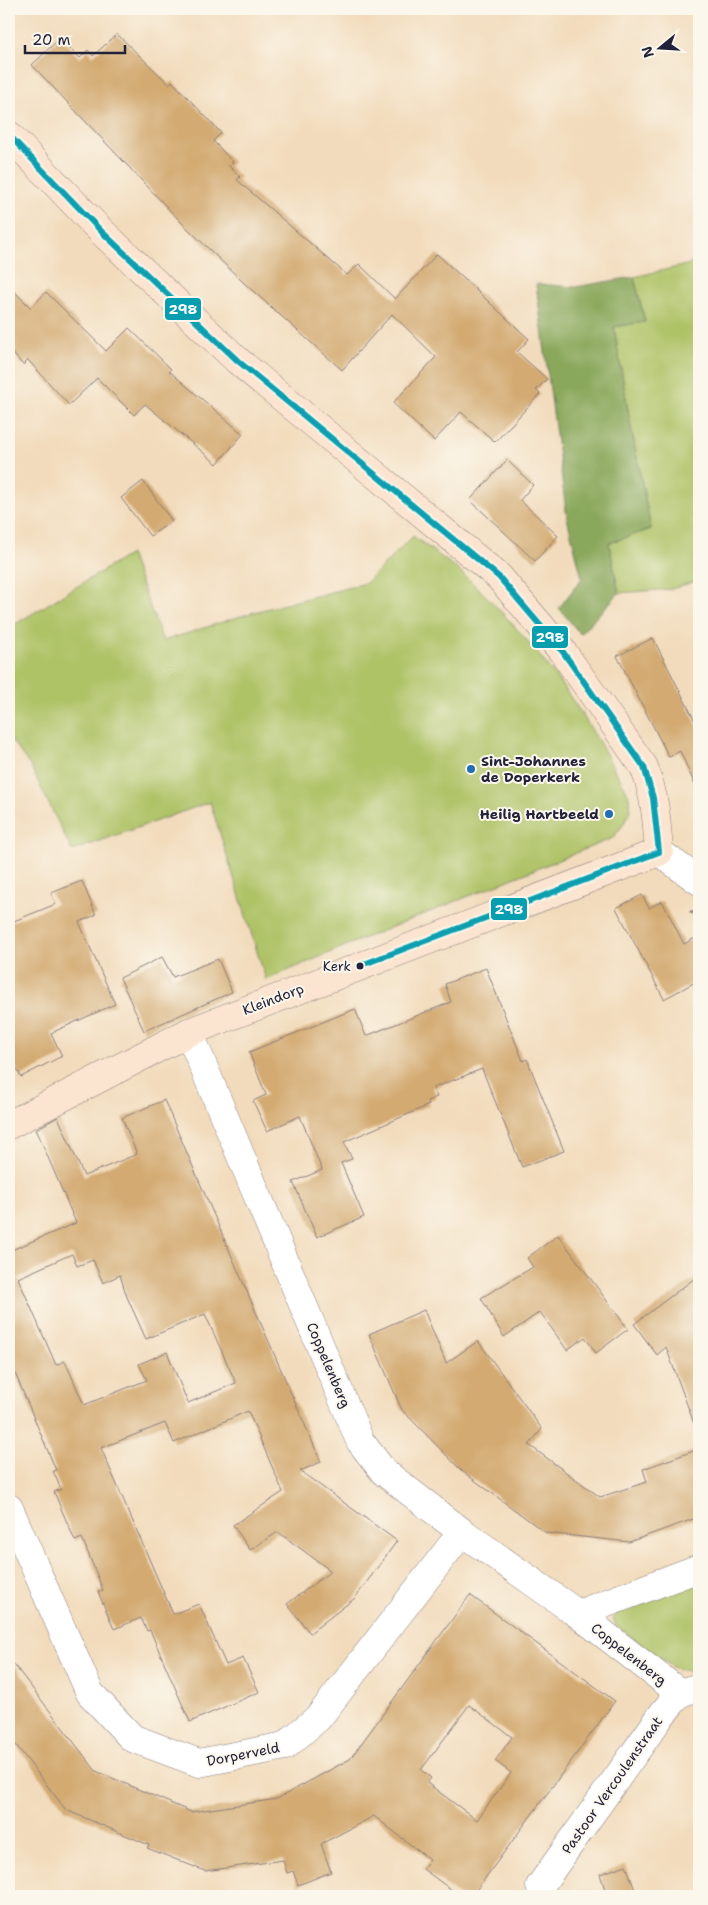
<svg xmlns="http://www.w3.org/2000/svg" width="708" height="1905" font-family="'Shantell Sans',sans-serif">
  <style>
    .green { fill: #aec266; stroke: #687250 }
    .forest { fill: #8aa85b; stroke: #56654b }
    .building { fill: #d3aa72; fill-rule: evenodd }
    .lines { fill: none; stroke-linecap: round; stroke-linejoin: round }
    .street-casing { stroke: #8a7e7c; stroke-width: 29 }
    .secondary-casing { stroke: #8a7e7c; stroke-width: 29 }
    .path { stroke: #8a7e7c; stroke-width: 3; stroke-dasharray: 4 4; stroke-linecap: butt }
    .street { stroke: #fff; stroke-width: 28 }
    .secondary { stroke: #fce5d0; stroke-width: 28 }
    .bus-1-casing { stroke: #fbf7ec; stroke-width: 10 }
    .bus-1 { stroke: #079fb0; stroke-width: 6 }
    .poi-dot { fill: #1f6fb2; stroke: #fbf7ec; stroke-width: 2 }
    .bus-dot { fill: #22223b; stroke: #fbf7ec; stroke-width: 2 }
    .labels { text-anchor: middle; stroke-width: 4; stroke-linejoin: round; paint-order: stroke }
    .bus-label { font-size: 13px; fill: #22223b; stroke: #fbf7ec; text-anchor: end }
    .poi-label { font-size: 14px; font-weight: bold; fill: #22223b; stroke: #fbf7ec; text-anchor: start }
    .street-label { font-size: 14px; fill: #22223b; stroke: #fbf7ec }
    .line-badge { stroke: #fbf7ec; stroke-width: 2 }
    .badge-label { font-size: 14px; text-anchor: middle; font-weight: bold; fill: #fff }
  </style>
  <rect width="100%" height="100%" fill="#fbf7ec"/>
  <filter id="ink" filterUnits="userSpaceOnUse"><feTurbulence type="fractalNoise" baseFrequency=".02" numOctaves="2"/><feDisplacementMap in="SourceGraphic" scale="10" xChannelSelector="R" yChannelSelector="G"/><feConvolveMatrix kernelMatrix="1 2 1 2 8 2 1 2 1" color-interpolation-filters="sRGB"/></filter>
  <filter id="wash" filterUnits="userSpaceOnUse"><feTurbulence type="fractalNoise" baseFrequency=".0096" numOctaves="4" result="noise"/><feDisplacementMap in="SourceGraphic" scale="20" xChannelSelector="R" yChannelSelector="G"/><feGaussianBlur stdDeviation="1.12" result="paint"/><feColorMatrix in="noise" values="0 0 0 0 0 0 0 0 0 0 0 0 0 0 0 0 0 1.4 0 .05"/><feComposite in="paint" operator="in"/></filter>
  <g filter="url(#wash)">
    <rect width="100%" height="100%" fill="#f2dbbc"/>
    <path class="green" d="M 699,262 L 699,580 L 672,589 L 619,593 L 609,543 L 651,529 L 630,422 L 614,327 L 645,321 L 634,277 Z
      M 413,536 C 427,547 442,557 456,568 C 519,624 574,693 613,767 C 619,779 633,795 630,809 C 628,820 619,830 613,838 L 350,944 L 266,980 L 210,802 L 72,851 L 31,767 L 9,737 L 9,628 L 130,554 L 163,641 L 254,612 L 366,583 Z
      M 699,1582 L 699,1670 L 687,1671 L 674,1668 L 616,1626 L 613,1618 L 620,1609 Z"/>
    <path class="forest" d="M 634,277 L 645,322 L 614,327 L 630,422 L 651,529 L 609,543 L 619,593 L 580,634 L 559,608 L 582,578 L 567,518 L 536,284 L 575,287 Z"/>
    <g id="blocks">
      <path class="building" d="M 117,34 L 169,84 L 172,81 L 221,133 L 213,141 L 233,162 L 229,166 L 240,177 L 237,180 L 347,275 L 359,264 L 395,299 L 437,254 L 529,339 L 517,352 L 547,379 L 536,390 L 540,394 L 495,442 L 461,412 L 434,441 L 393,403 L 436,357 L 392,314 L 342,370 L 244,283 L 181,222 L 32,65 L 60,38 L 80,58 L 88,50 L 93,56 Z
        M 9,286 L 31,308 L 46,292 L 106,351 L 129,328 L 171,369 L 169,371 L 243,434 L 217,464 L 145,404 L 134,415 L 97,378 L 69,405 L 28,360 L 23,365 L 9,349 Z
        M 507,460 L 533,485 L 520,500 L 558,536 L 535,561 L 470,500 Z
        M 143,481 L 172,521 L 150,536 L 121,498 Z
        M 653,638 L 699,729 L 699,794 L 680,751 L 669,757 L 617,656 Z
        M 82,881 L 96,915 L 79,922 L 115,1004 L 51,1033 L 62,1056 L 21,1077 L 9,1053 L 9,923 L 56,904 L 51,893 Z
        M 642,895 L 649,908 L 662,901 L 684,944 L 699,936 L 699,980 L 664,999 L 616,908 Z
        M 162,957 L 173,977 L 218,959 L 232,992 L 144,1031 L 120,978 Z
        M 486,968 L 523,1061 L 527,1059 L 564,1151 L 522,1167 L 482,1069 L 433,1088 L 437,1097 L 427,1101 L 429,1105 L 344,1142 L 352,1159 L 341,1163 L 364,1217 L 317,1237 L 293,1182 L 322,1170 L 300,1116 L 267,1131 L 253,1101 L 266,1095 L 249,1052 L 355,1009 L 366,1036 L 451,1002 L 445,984 Z
        M 164,1100 L 321,1462 L 300,1471 L 397,1541 L 355,1598 L 310,1633 L 287,1604 L 331,1571 L 278,1532 L 250,1550 L 233,1525 L 283,1492 L 248,1411 L 174,1443 L 165,1423 L 101,1448 L 173,1614 L 199,1604 L 226,1665 L 243,1658 L 259,1692 L 190,1722 L 150,1630 L 147,1631 L 141,1618 L 114,1629 L 98,1592 L 103,1590 L 82,1538 L 75,1541 L 54,1492 L 61,1489 L 53,1471 L 56,1470 L 9,1359 L 9,1251 L 76,1223 L 36,1129 L 58,1117 L 84,1176 L 137,1154 L 122,1118 ZM 72,1254 L 77,1266 L 93,1260 L 103,1283 L 120,1275 L 127,1297 L 146,1339 L 205,1314 L 236,1383 L 188,1403 L 167,1352 L 139,1364 L 147,1380 L 84,1405 L 65,1361 L 56,1365 L 18,1278 Z
        M 558,1235 L 628,1329 L 596,1353 L 585,1337 L 567,1350 L 540,1312 L 504,1337 L 481,1298 L 533,1267 L 527,1258 Z
        M 699,1275 L 699,1428 L 696,1429 L 666,1347 L 657,1355 L 634,1324 Z
        M 424,1310 L 446,1363 L 478,1341 L 542,1429 L 529,1445 L 600,1497 L 647,1482 L 643,1469 L 699,1449 L 699,1517 L 629,1542 L 546,1533 L 462,1471 L 402,1410 L 369,1334 Z
        M 470,1595 L 615,1701 L 472,1896 L 460,1896 L 423,1869 L 430,1860 L 374,1816 L 321,1844 L 331,1872 L 298,1885 L 293,1871 L 287,1873 L 283,1860 L 205,1871 L 147,1848 L 149,1845 L 66,1810 L 9,1736 L 9,1658 L 96,1771 L 191,1812 L 277,1799 L 350,1759 ZM 469,1705 L 512,1737 L 495,1761 L 511,1773 L 477,1820 L 427,1783 L 431,1778 L 421,1770 Z
        M 626,1865 L 637,1896 L 607,1896 L 600,1874 Z"/>
    </g>
  </g>
  <g filter="url(#ink)">
    <use href="#blocks" fill-opacity="0" stroke="#8a7e7c" stroke-width="1"/>
    <g class="lines">
      <g class="street-casing">
        <path id="street" d="M 659,852 L 699,881
          M 189,1032 L 360,1441 L 384,1472 L 462,1532 L 578,1614 L 699,1568
          M 9,1508 L 90,1693 L 132,1738 L 199,1763 L 285,1746 L 319,1717 L 462,1532
          M 578,1614 L 680,1693
          M 543,1896 L 540,1886 L 663,1713 L 680,1693 L 699,1687"/>
      </g>
      <g class="secondary-casing">
        <path id="secondary" d="M 9,135 L 101,231 L 238,361 L 499,577 L 563,652 L 644,767 C 655,795 657,822 659,852 L 189,1032 L 9,1125"/>
      </g>
      <path class="path" d="M 690,911 L 699,919"/>
      <use href="#street" class="street"/>
      <use href="#secondary" class="secondary"/>
      <g class="bus-1-casing">
        <path id="bus-1" d="M 9,135 L 101,231 L 238,361 L 499,577 L 563,652 L 644,767 L 653,798 L 659,852
          M 359,966 L 659,852"/>
      </g>
      <use href="#bus-1" class="bus-1"/>
    </g>
  </g>
  <g class="poi-dot">
    <circle cx="471" cy="769" r="5"/>
    <circle cx="609" cy="814" r="5"/>
  </g>
  <circle class="bus-dot" cx="360" cy="966" r="4.5"/>
  <g class="labels">
    <g class="bus-label">
      <text x="351" y="971">Kerk</text>
    </g>
    <g class="poi-label">
      <text x="481" y="766">Sint-Johannes<tspan x="481" dy="16">de Doperkerk</tspan></text>
      <text x="599" y="819" text-anchor="end">Heilig Hartbeeld</text>
    </g>
    <g class="street-label">
      <text transform="translate(273 999) rotate(-21)" y="5">Kleindorp</text>
      <text transform="translate(329 1365) rotate(67)" y="5">Coppelenberg</text>
      <text transform="translate(629 1654) rotate(38)" y="5">Coppelenberg</text>
      <text transform="translate(243 1754) rotate(-11)" y="5">Dorperveld</text>
      <text transform="translate(612 1785) rotate(-55)" y="5">Pastoor Vercoulenstraat</text>
    </g>
  </g>
  <g class="line-badge">
    <rect x="164" y="297" width="38" height="24" rx="5" fill="#079fb0"/>
    <rect x="531" y="625" width="38" height="24" rx="5" fill="#079fb0"/>
    <rect x="490" y="897" width="38" height="24" rx="5" fill="#079fb0"/>
  </g>
  <g class="badge-label">
    <text x="183" y="314">298</text>
    <text x="550" y="642">298</text>
    <text x="509" y="914">298</text>
  </g>
  <rect width="708" height="1905" fill="none" stroke="#fbf7ec" stroke-width="30"/>
  <g transform="translate(660 48) rotate(252)" stroke="#fbf7ec" stroke-width="4" paint-order="stroke">
  <path d="M0-4L9 19L0 12L-9 19Z" fill="#22223b"/>
  <text y="-8" font-size="14" font-weight="bold" text-anchor="middle" fill="#22223b">N</text>
  </g>
  <path d="M25 45v8h100v-8" fill="none" stroke="#22223b" stroke-width="2.5"/>
  <text x="32" y="45" font-size="15" fill="#22223b" stroke="#fbf7ec" stroke-width="4" paint-order="stroke">20 m</text>
</svg>
